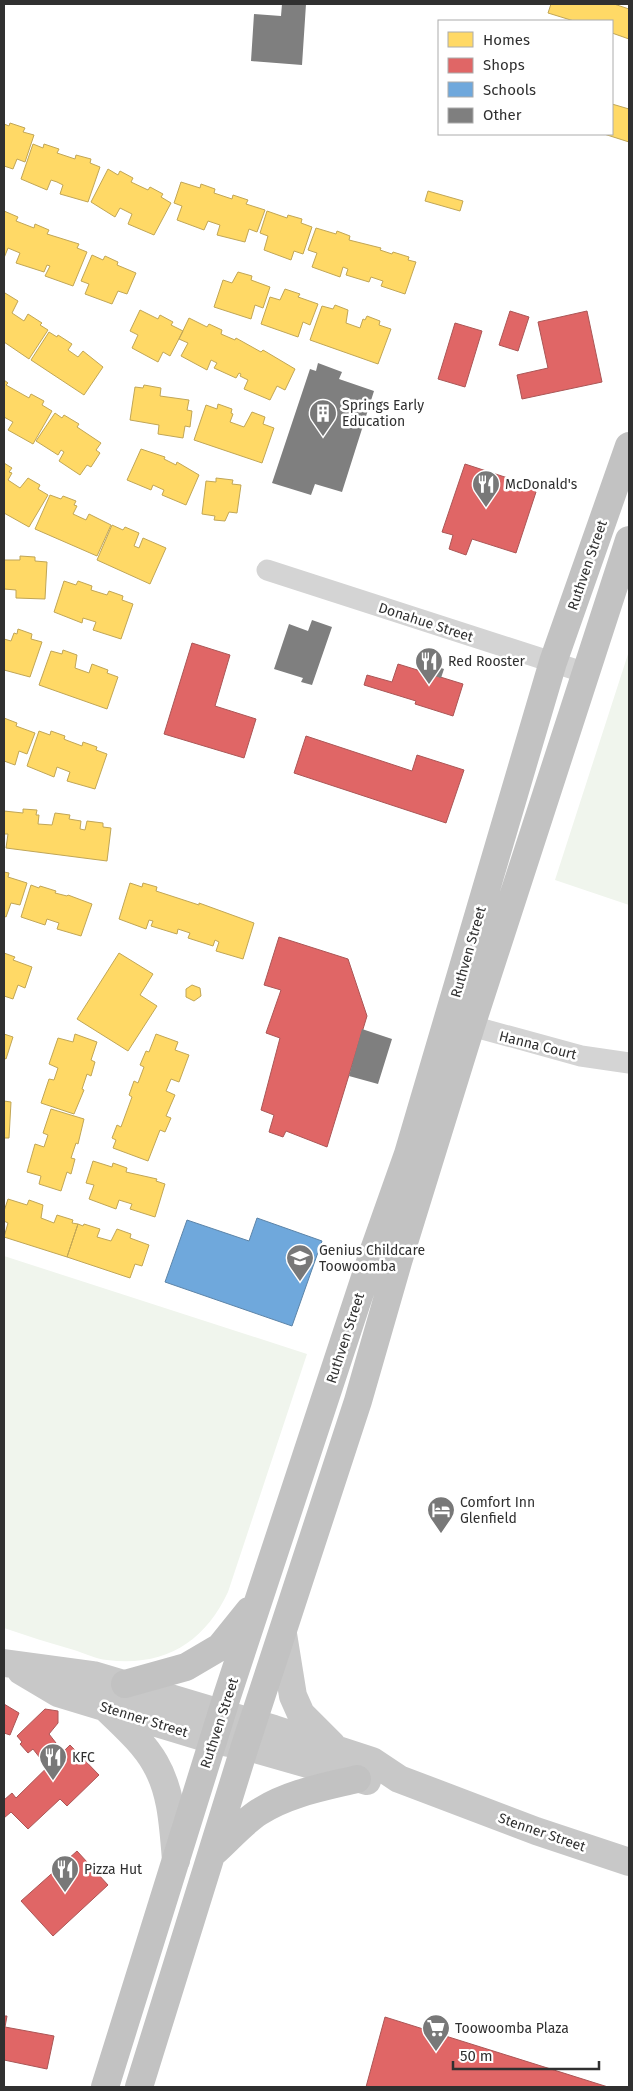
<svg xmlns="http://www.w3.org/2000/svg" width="633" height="2091" font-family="'Fira Sans',sans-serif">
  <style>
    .green { fill: #f0f5ed }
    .homes { fill: #ffd966; stroke: #c1a656 }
    .shops { fill: #e06666; stroke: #ab5656 }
    .schools { fill: #6fa8dc; stroke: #5c84a8 }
    .building { fill: #7f7f7f }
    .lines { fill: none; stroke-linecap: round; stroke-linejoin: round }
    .minor { stroke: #d4d4d4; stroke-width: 21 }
    .major { stroke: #c8c8c8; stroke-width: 28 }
    .highway { stroke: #c2c2c2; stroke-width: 28 }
    .labels { text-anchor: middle; stroke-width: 5; stroke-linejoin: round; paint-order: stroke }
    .poi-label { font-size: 14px; fill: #303030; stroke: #fff; text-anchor: start }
    .street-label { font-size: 14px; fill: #303030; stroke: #fff }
  </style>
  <rect width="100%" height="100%" fill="#fff"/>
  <path class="green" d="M 629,651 L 629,905 L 555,880 Z
    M 4,1256 L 307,1354 L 228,1592 C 204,1643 164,1667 107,1660 C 96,1659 84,1653 74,1650 C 50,1643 27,1636 4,1628 Z"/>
  <path class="homes" d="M 551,4 L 614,4 L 629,9 L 629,39 L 612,33 L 612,21 L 574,21 L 548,13 Z
    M 612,104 L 629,109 L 629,142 L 604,134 L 612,134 Z
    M 10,123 L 25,128 L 23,132 L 34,135 L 25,162 L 17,159 L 13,169 L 4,166 L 4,124 L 9,126 Z
    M 33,144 L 43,148 L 44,144 L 59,149 L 57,153 L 75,159 L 76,155 L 91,159 L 90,163 L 100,167 L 88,202 L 60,194 L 63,185 L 57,182 L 51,180 L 47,190 L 21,179 Z
    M 108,169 L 118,175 L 120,171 L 133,178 L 131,182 L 148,190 L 150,187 L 163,194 L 161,197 L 171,203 L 154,235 L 128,224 L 132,214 L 120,208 L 115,217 L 91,202 Z
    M 181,182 L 200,188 L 201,184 L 215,189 L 214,193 L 232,199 L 233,195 L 248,200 L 246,204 L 265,210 L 257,232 L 249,229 L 245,242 L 217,235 L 220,225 L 208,221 L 204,230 L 177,220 L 182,206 L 174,203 Z
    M 428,191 L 463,201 L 460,211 L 425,201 Z
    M 4,211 L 18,217 L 16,221 L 34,228 L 35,224 L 49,230 L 47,234 L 79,244 L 77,248 L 87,252 L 73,286 L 45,276 L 50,266 L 47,265 L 44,272 L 16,263 L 20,253 L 8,248 L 4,258 Z
    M 267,211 L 287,218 L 288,215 L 302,219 L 301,223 L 312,227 L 303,254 L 294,251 L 291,260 L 264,250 L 268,236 L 260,233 Z
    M 316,228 L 336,234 L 337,231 L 350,236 L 349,240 L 381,248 L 380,250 L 392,254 L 393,252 L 409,257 L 408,260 L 416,262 L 405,294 L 381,286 L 383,281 L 371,277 L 369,282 L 346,275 L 348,269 L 343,267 L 340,277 L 312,267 L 317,253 L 308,250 Z
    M 92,255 L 103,260 L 105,256 L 118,262 L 117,265 L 136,273 L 127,294 L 118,291 L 112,304 L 85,294 L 89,284 L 81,281 Z
    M 238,272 L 252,276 L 251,280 L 270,287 L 263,308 L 255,305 L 251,319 L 214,307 L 223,280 L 232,283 Z
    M 285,289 L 300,294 L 298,297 L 318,304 L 310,325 L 303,322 L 298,337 L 261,324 L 270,297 L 280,300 Z
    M 5,293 L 18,301 L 12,313 L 24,321 L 28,314 L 42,323 L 40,325 L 48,330 L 29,359 L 4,342 L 4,295 Z
    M 335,305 L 348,310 L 346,323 L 360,328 L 363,319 L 365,320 L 367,316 L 380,321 L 379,325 L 391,329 L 378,364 L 310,340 L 322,306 L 333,309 Z
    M 140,310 L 158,319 L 160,315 L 173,322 L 171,325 L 183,331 L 170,356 L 163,352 L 158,362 L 132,348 L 138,335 L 130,331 Z
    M 189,318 L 207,327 L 209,324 L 222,330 L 221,334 L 235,340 L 236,338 L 261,352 L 263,350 L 295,369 L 285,390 L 277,386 L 270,400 L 244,389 L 248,380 L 240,376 L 241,374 L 239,373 L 236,378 L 214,368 L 217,363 L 211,360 L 207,370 L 181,356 L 188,343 L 179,339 Z
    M 49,332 L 57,337 L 58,335 L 72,344 L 68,350 L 78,357 L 83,351 L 103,367 L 84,395 L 31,360 Z
    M 4,380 L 8,383 L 6,385 L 29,398 L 31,394 L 44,401 L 42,405 L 52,411 L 33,444 L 8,430 L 13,422 L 4,417 Z
    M 144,385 L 161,388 L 160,396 L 189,400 L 187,410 L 192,411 L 190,427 L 185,426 L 183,438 L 158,434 L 159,425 L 130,420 L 135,387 L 143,388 Z
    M 218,404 L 232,409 L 231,413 L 233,414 L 230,422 L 244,427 L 252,412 L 265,417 L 263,424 L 274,428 L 262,463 L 194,440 L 206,405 L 217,409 Z
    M 55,413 L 62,418 L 64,415 L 79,424 L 77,427 L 101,443 L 96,450 L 100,453 L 91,467 L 87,465 L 80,475 L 59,461 L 64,452 L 61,450 L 58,455 L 36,441 Z
    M 141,449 L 165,457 L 164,459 L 176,465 L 177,462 L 199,475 L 186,505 L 162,495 L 164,490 L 153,485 L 151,490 L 127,480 Z
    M 4,463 L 12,468 L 9,472 L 12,473 L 8,480 L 20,488 L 28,478 L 40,485 L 38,489 L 48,495 L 29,527 L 4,513 Z
    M 216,478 L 233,480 L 232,484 L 241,485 L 237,513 L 229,512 L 225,521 L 214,520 L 215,516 L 202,514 L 206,481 L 216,482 Z
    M 50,495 L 61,499 L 63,496 L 76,501 L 74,505 L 77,506 L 73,514 L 86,520 L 89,514 L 111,525 L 97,556 L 35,529 Z
    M 112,525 L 123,530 L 125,527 L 139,533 L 134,546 L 139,548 L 143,538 L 166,548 L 150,584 L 97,560 Z
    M 20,556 L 35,557 L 35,561 L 47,562 L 45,599 L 16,598 L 16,590 L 4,589 L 4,560 L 20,560 Z
    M 64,581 L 76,585 L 78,581 L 92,586 L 91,590 L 107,595 L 109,591 L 123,596 L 122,600 L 133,604 L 121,639 L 93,630 L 96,622 L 83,618 L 82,623 L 54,612 Z
    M 18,629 L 32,634 L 31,639 L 42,642 L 30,677 L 4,670 L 4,639 L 11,641 L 14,633 L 17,634 Z
    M 63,650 L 77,655 L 75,668 L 89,673 L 92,664 L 108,670 L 107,673 L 118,677 L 107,709 L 39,685 L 51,651 L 62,654 Z
    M 4,718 L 17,723 L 16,726 L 35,733 L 27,754 L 19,751 L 15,765 L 4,761 Z
    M 39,731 L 50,735 L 51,731 L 65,736 L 64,739 L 66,740 L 82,746 L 83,742 L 97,747 L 96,750 L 107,754 L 95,789 L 67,781 L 70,772 L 57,767 L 54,777 L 27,766 Z
    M 23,809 L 37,810 L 36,815 L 39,815 L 38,824 L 52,825 L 55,813 L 70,815 L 69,819 L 81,821 L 80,829 L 85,830 L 87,821 L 103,823 L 103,827 L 111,828 L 107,861 L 6,848 L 8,834 L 4,834 L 4,811 L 23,813 Z
    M 4,872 L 9,873 L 8,877 L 27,883 L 20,905 L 11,903 L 6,917 L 4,916 Z
    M 130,883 L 142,887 L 143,883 L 157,887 L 156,891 L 199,905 L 199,903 L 254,923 L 243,959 L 216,951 L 219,942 L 215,940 L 213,946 L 188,938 L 190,933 L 178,929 L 177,934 L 151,926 L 153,921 L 149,920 L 146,929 L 119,919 Z
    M 31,885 L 39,888 L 40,886 L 56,891 L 55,893 L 67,896 L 68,895 L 92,904 L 81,936 L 57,929 L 59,923 L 47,919 L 45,925 L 21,917 Z
    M 4,953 L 15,957 L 13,960 L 32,967 L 25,988 L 18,985 L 13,999 L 4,996 Z
    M 119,953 L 153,974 L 140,995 L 157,1006 L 128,1051 L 77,1019 Z
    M 192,985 L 200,988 L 201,996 L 194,1001 L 186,997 L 186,989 Z
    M 4,1034 L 13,1037 L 6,1059 L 4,1058 Z
    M 75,1034 L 97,1042 L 91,1060 L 95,1062 L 91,1076 L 87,1074 L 82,1089 L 84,1090 L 74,1114 L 41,1103 L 49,1079 L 54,1080 L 58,1068 L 49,1064 L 58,1038 L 73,1042 Z
    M 156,1034 L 178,1042 L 175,1050 L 189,1055 L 179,1082 L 171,1079 L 166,1091 L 175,1095 L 166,1116 L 171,1118 L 165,1132 L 160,1130 L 148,1161 L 113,1148 L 116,1140 L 112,1138 L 117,1125 L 121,1127 L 132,1097 L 129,1095 L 134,1081 L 138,1083 L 144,1067 L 140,1065 L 146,1051 L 149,1052 Z
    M 4,1101 L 11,1102 L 9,1138 L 4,1138 Z
    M 51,1109 L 84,1119 L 78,1144 L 76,1143 L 71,1158 L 75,1159 L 71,1174 L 67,1172 L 61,1191 L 39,1184 L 41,1176 L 27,1172 L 35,1144 L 44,1147 L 48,1135 L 43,1133 Z
    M 93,1161 L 112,1167 L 113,1163 L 127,1168 L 126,1172 L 157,1179 L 156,1181 L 165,1184 L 155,1217 L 130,1209 L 132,1204 L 119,1200 L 116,1209 L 89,1199 L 94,1185 L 86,1183 Z
    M 8,1199 L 27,1205 L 29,1200 L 43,1205 L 41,1218 L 54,1223 L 57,1215 L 73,1220 L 72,1223 L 78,1224 L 67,1257 L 4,1237 L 8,1223 L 4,1221 L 4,1211 Z
    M 78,1224 L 83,1226 L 84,1224 L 100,1229 L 97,1237 L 111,1241 L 117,1229 L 131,1234 L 130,1238 L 149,1245 L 142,1266 L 135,1264 L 130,1278 L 67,1257 Z"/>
  <path class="shops" d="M 510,311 L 529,317 L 518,351 L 499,345 Z
    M 587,311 L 602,382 L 522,399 L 517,375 L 548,368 L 538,322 Z
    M 455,323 L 482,331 L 465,387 L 438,379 Z
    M 465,464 L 523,483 L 536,492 L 516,553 L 472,539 L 466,555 L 449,549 L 453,535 L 442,532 Z
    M 192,643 L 230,655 L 215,706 L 256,719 L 244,758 L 164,734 Z
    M 398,664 L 463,684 L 453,716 L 415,704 L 416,701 L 364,685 L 367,675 L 392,682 Z
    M 306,736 L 412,771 L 417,755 L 464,770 L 446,823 L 294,773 Z
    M 279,937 L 348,959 L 367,1016 L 327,1147 L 286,1131 L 283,1137 L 269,1132 L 274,1115 L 261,1110 L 280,1038 L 266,1033 L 281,990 L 264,985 Z
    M 4,1704 L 19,1713 L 10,1735 L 4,1733 Z
    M 45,1709 L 58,1711 L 58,1723 L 49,1734 L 56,1743 L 40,1758 L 33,1749 L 28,1753 L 20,1744 L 22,1742 L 17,1736 Z
    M 70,1745 L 99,1775 L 67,1806 L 60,1799 L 28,1829 L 11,1812 L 4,1818 L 4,1800 L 12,1793 L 16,1798 Z
    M 77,1851 L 108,1885 L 53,1936 L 21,1901 Z
    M 4,2016 L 7,2016 L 5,2027 L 54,2036 L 47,2069 L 4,2060 Z
    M 385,2017 L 608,2087 L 366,2087 Z"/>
  <path class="schools" d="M 257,1218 L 322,1241 L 292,1326 L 165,1282 L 187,1220 L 249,1241 Z"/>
  <path class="building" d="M 282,4 L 306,4 L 302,65 L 251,61 L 254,14 L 281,16 Z
    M 318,363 L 342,372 L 339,379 L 374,391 L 342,492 L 315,484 L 311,495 L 272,483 L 310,369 L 316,371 Z
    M 312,620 L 332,627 L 312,685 L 301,682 L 303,678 L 274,669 L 289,624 L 308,631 Z
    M 433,665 L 444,669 L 441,678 L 429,674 Z
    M 362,1029 L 392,1039 L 378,1084 L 349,1076 Z"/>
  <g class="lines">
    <path class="minor" d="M 267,570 L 586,673
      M 457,1022 L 581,1056 L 629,1063"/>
    <path class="major" d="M 283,1634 L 293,1696 L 301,1714 L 332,1745
      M 4,1663 L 93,1675 L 274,1729 L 372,1761 L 399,1779 L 536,1831 L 629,1862
      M 21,1671 L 58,1693 L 213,1740 L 245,1746 L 367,1781
      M 106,1708 C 123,1725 143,1742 155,1763 C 172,1792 173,1826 176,1860"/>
    <path class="highway" d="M 125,1684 L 186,1667 L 220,1647 L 249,1611
      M 213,1853 C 228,1840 242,1823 259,1812 C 289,1793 324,1787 357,1779
      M 105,2087 L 227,1696 L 374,1250 L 408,1154 L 553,662 L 629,446
      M 139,2087 L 245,1746 L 358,1401 L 398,1262 L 471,1026 L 629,540"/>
  </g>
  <defs>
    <g id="building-pin" transform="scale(1.4375)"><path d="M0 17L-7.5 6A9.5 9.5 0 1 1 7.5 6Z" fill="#787878" stroke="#fff"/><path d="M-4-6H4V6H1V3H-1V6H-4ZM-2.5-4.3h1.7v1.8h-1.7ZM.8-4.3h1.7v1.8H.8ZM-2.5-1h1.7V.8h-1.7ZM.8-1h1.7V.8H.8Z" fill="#fff"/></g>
    <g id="restaurant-pin" transform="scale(1.4375)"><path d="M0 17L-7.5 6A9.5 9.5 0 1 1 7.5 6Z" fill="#787878" stroke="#fff"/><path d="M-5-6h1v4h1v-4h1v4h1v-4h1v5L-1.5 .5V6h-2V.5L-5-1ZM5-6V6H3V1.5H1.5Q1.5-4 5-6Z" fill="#fff"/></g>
    <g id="school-pin" transform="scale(1.4375)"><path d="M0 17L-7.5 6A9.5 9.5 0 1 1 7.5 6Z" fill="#787878" stroke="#fff"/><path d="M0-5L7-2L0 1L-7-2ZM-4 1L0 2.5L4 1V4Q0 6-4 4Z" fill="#fff"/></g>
    <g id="hotel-pin" transform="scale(1.4375)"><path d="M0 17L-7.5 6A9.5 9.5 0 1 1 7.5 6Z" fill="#787878" stroke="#fff"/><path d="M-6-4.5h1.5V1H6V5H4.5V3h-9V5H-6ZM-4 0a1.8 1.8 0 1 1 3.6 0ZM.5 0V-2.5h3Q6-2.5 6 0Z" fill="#fff"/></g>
    <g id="supermarket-pin" transform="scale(1.4375)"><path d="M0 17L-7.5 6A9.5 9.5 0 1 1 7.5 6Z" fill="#787878" stroke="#fff"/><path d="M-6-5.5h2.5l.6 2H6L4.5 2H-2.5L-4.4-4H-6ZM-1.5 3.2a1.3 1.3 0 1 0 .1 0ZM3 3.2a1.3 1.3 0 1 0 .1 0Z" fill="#fff"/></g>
  </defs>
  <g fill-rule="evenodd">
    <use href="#building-pin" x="323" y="413"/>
    <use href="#restaurant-pin" x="486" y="484"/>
    <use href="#restaurant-pin" x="429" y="661"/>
    <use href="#school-pin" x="300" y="1258"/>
    <use href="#hotel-pin" x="441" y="1510"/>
    <use href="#restaurant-pin" x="53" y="1757"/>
    <use href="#restaurant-pin" x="65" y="1869"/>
    <use href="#supermarket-pin" x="436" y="2028"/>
  </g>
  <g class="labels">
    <g class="poi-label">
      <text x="342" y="410">Springs Early<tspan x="342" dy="16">Education</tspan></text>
      <text x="505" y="489">McDonald's</text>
      <text x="448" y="666">Red Rooster</text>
      <text x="319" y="1255">Genius Childcare<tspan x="319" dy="16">Toowoomba</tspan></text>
      <text x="460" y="1507">Comfort Inn<tspan x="460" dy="16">Glenfield</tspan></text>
      <text x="72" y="1762">KFC</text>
      <text x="84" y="1874">Pizza Hut</text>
      <text x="455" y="2033">Toowoomba Plaza</text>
    </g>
    <g class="street-label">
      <text transform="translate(587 565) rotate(-71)" y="5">Ruthven Street</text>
      <text transform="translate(426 622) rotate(18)" y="5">Donahue Street</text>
      <text transform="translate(468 952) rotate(-74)" y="5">Ruthven Street</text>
      <text transform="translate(538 1045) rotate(14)" y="5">Hanna Court</text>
      <text transform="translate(345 1338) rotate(-72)" y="5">Ruthven Street</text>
      <text transform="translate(144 1719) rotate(17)" y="5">Stenner Street</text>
      <text transform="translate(219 1723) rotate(-72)" y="5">Ruthven Street</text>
      <text transform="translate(542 1832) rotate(19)" y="5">Stenner Street</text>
    </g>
  </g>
  <rect width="633" height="2091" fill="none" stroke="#303030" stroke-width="10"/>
  <rect x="438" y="20" width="175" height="115" fill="#ffffff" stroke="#acacac"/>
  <rect x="448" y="32" width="25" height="15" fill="#ffd966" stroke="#acacac"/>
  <text x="483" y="45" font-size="15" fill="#303030">Homes</text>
  <rect x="448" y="58" width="25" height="15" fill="#e06666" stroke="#acacac"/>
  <text x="483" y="70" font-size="15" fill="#303030">Shops</text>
  <rect x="448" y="82" width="25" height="15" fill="#6fa8dc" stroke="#acacac"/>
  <text x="483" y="95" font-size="15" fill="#303030">Schools</text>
  <rect x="448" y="108" width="25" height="15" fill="#7f7f7f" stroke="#acacac"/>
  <text x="483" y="120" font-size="15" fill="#303030">Other</text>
  <path d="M453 2061v8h146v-8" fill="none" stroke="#303030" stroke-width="2.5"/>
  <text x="460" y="2061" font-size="15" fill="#303030" stroke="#ffffff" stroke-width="4" paint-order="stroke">50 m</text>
</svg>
